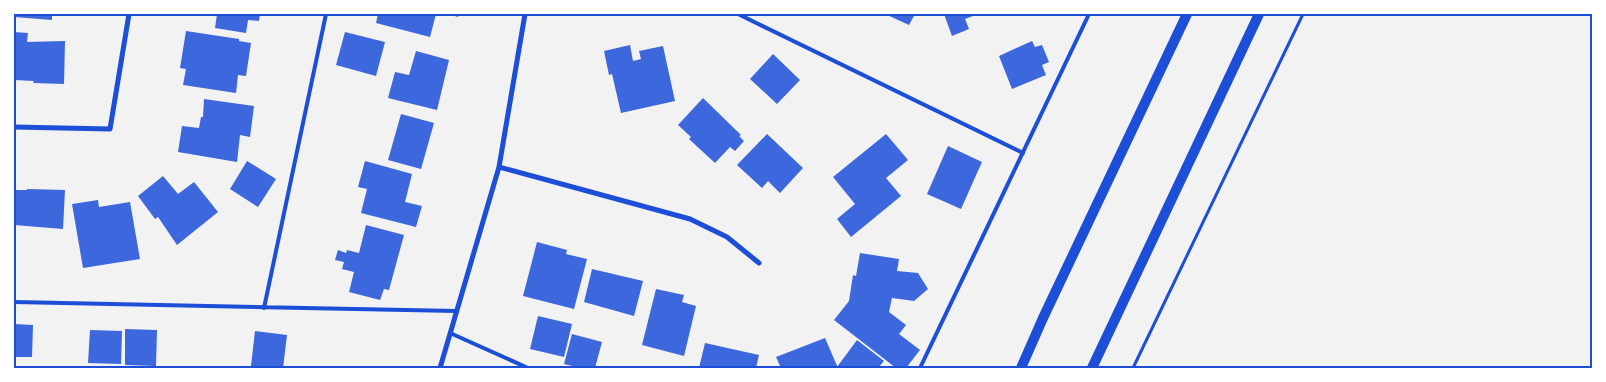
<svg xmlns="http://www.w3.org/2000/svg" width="1606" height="382" font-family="'Source Sans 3',sans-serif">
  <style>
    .building { fill: #3d67dc }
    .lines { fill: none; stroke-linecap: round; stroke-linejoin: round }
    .path { stroke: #1d4ed8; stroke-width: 3 }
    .service { stroke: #1d4ed8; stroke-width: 4 }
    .minor { stroke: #1d4ed8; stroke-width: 5 }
    .secondary { stroke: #1d4ed8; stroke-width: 10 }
    .neatline { fill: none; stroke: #1d4ed8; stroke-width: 2 }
  </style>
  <rect width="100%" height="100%" fill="#f2f2f2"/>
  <path class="building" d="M 14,14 L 52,14 L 52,20 L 14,17 Z
    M 217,14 L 260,14 L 259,21 L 248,20 L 246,33 L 215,28 Z
    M 378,14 L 436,14 L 430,37 L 376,23 Z
    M 448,14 L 459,14 L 458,17 Z
    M 885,14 L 915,14 L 909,25 Z
    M 944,14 L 978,14 L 965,19 L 969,29 L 952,36 Z
    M 186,31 L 239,39 L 239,41 L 251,43 L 246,76 L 238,75 L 236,93 L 183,85 L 186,69 L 180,68 Z
    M 14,32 L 28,33 L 27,42 L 65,41 L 64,84 L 33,83 L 34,81 L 14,80 Z
    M 345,32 L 385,42 L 376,76 L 336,65 Z
    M 1032,41 L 1035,47 L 1042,45 L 1049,62 L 1042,65 L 1046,75 L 1012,89 L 999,56 Z
    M 630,45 L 633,61 L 641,59 L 639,51 L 663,46 L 675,101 L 621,113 L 612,74 L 609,75 L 604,51 Z
    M 416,51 L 449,60 L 437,110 L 388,98 L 395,72 L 409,75 Z
    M 773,54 L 800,80 L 777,104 L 750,79 Z
    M 703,98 L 741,135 L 739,136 L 744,141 L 735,151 L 730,147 L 715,163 L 689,139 L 691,137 L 678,125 Z
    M 204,99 L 254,106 L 250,137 L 240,135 L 237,162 L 178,152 L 182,126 L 199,128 L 201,117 L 203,117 Z
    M 401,114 L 434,123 L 421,169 L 388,160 Z
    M 767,134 L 803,168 L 780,193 L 768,181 L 762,188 L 737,165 Z
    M 886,134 L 908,160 L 886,178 L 901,196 L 851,237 L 837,219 L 855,204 L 833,177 Z
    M 948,146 L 982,162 L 961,209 L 927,194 Z
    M 247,161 L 276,179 L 258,207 L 230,189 Z
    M 365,161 L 412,174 L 405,202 L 422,206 L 416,227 L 361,213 L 367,189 L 358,187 Z
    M 163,176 L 178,194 L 194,182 L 218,212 L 177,245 L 158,217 L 155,219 L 138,196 Z
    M 27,189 L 65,190 L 63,229 L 14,225 L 14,190 L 27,190 Z
    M 98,200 L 99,207 L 130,202 L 140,259 L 83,268 L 72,204 Z
    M 366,225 L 404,235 L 389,290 L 384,289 L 380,300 L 349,292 L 354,272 L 342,269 L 344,262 L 335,260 L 338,250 L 346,253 L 347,250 L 359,253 Z
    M 537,242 L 567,250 L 566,254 L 587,259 L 574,309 L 523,296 Z
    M 860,253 L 899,259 L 897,271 L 918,273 L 928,289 L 914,301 L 892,298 L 889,312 L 906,325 L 899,334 L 920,350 L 906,368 L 896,368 L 834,320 L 849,301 L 853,275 L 856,276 Z
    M 592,269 L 643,281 L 634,316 L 584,302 Z
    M 656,289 L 684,295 L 682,302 L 696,306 L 684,356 L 642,345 Z
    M 538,316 L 572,324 L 564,357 L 530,349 Z
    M 14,324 L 33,325 L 32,357 L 14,357 Z
    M 125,329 L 157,330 L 156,366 L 125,365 Z
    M 90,330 L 122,331 L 121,364 L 88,363 Z
    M 255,331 L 287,335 L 283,368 L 251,366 Z
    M 572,334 L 602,342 L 595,368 L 581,368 L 564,364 Z
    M 825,338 L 838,368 L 781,368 L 776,357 Z
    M 857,340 L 884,361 L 878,368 L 839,368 L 837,367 Z
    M 705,343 L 759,355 L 756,368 L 699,368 Z"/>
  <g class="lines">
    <path class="path" d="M 1133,368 L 1303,14"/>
    <path class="service" d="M 738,14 L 1023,153
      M 14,302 L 456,311
      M 264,308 L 326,14
      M 450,333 L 528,368
      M 920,368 L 1089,14"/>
    <path class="minor" d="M 14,127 L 110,129 L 129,14
      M 499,167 L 690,219 L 727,237 L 759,263
      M 440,368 L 499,167 L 525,14"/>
    <path class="secondary" d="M 1021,368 L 1043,318 L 1187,14
      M 1092,368 L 1259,14"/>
  </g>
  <rect width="1606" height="382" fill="none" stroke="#ffffff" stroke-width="30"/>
  <rect x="15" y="15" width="1576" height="352" class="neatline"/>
</svg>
